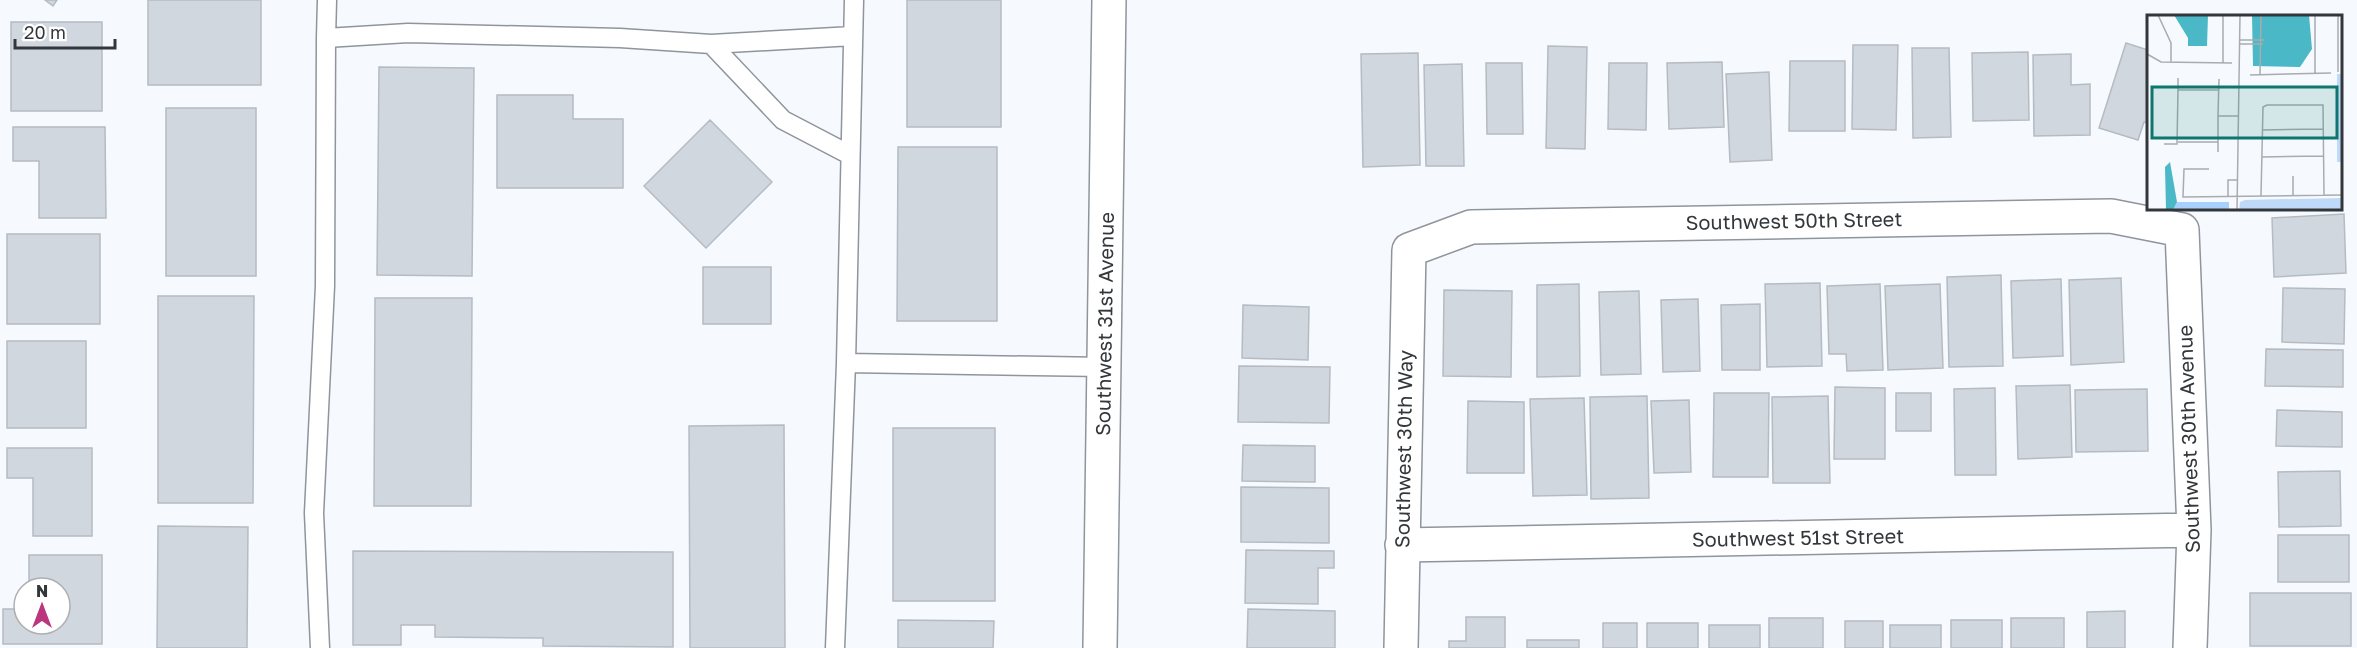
<svg xmlns="http://www.w3.org/2000/svg" width="2357" height="648" font-family="'Golos Text',sans-serif">
  <style>
    .building { fill: #d0d7de; stroke: #b5bbc3; stroke-width: 1.5 }
    .lines { fill: none; stroke-linecap: round; stroke-linejoin: round }
    .service-casing { stroke: #8f959c; stroke-width: 21 }
    .minor-casing { stroke: #8f959c; stroke-width: 36 }
    .service { stroke: #fff; stroke-width: 18 }
    .minor { stroke: #fff; stroke-width: 33 }
    .labels { text-anchor: middle; stroke-width: 6; stroke-linejoin: round; paint-order: stroke }
    .street-label { font-size: 20px; fill: #34373a; stroke: #fff }
    .inset-road { fill: none; stroke: #a8acb0; stroke-width: 1.5 }
    .view { fill: #0f766e; fill-opacity: 0.15; stroke: #0f766e; stroke-width: 3 }
    .inset-edge { fill: none; stroke: #34373a; stroke-width: 3 }
  </style>
  <rect width="100%" height="100%" fill="#f6fafe"/>
  <path class="building" d="M 45,0 L 57,0 L 53,6 Z
    M 148,0 L 261,0 L 261,85 L 148,85 Z
    M 907,0 L 1001,0 L 1001,127 L 907,127 Z
    M 11,22 L 102,22 L 102,111 L 11,111 Z
    M 2126,43 L 2148,50 L 2148,123 L 2144,122 L 2138,140 L 2099,128 Z
    M 1853,45 L 1898,45 L 1896,130 L 1852,129 Z
    M 1548,46 L 1587,47 L 1585,149 L 1546,148 Z
    M 1912,48 L 1949,48 L 1951,137 L 1913,138 Z
    M 2028,52 L 2029,120 L 1973,121 L 1972,53 Z
    M 1418,53 L 1420,165 L 1363,167 L 1361,54 Z
    M 2071,54 L 2071,85 L 2090,84 L 2090,135 L 2034,136 L 2033,55 Z
    M 1790,61 L 1845,61 L 1845,131 L 1789,131 Z
    M 1722,62 L 1724,127 L 1669,129 L 1667,63 Z
    M 1486,63 L 1522,63 L 1523,134 L 1487,134 Z
    M 1609,63 L 1647,63 L 1646,130 L 1608,129 Z
    M 1462,64 L 1464,166 L 1426,166 L 1424,65 Z
    M 379,67 L 474,68 L 472,276 L 377,275 Z
    M 1769,72 L 1772,160 L 1730,162 L 1726,74 Z
    M 497,95 L 573,95 L 573,119 L 623,119 L 623,188 L 497,188 Z
    M 166,108 L 256,108 L 256,276 L 166,276 Z
    M 710,120 L 772,182 L 706,248 L 644,186 Z
    M 13,127 L 105,127 L 106,218 L 39,218 L 39,161 L 13,161 Z
    M 898,147 L 997,147 L 997,321 L 897,321 Z
    M 2344,214 L 2346,273 L 2274,277 L 2272,218 Z
    M 7,234 L 100,234 L 100,324 L 7,324 Z
    M 703,267 L 771,267 L 771,324 L 703,324 Z
    M 2001,275 L 2003,366 L 1949,367 L 1947,277 Z
    M 2121,278 L 2124,362 L 2071,365 L 2069,280 Z
    M 2061,279 L 2063,356 L 2013,358 L 2011,281 Z
    M 1820,283 L 1822,366 L 1767,367 L 1765,284 Z
    M 1579,284 L 1580,376 L 1537,377 L 1537,285 Z
    M 1880,284 L 1883,370 L 1847,371 L 1846,354 L 1829,354 L 1827,286 Z
    M 1940,284 L 1943,368 L 1888,370 L 1885,286 Z
    M 2283,288 L 2345,289 L 2344,344 L 2282,342 Z
    M 1444,290 L 1512,291 L 1511,377 L 1443,376 Z
    M 1639,291 L 1641,374 L 1601,375 L 1599,292 Z
    M 158,296 L 254,296 L 253,503 L 158,503 Z
    M 375,298 L 472,298 L 471,506 L 374,506 Z
    M 1698,299 L 1700,371 L 1663,372 L 1661,300 Z
    M 1760,304 L 1760,370 L 1722,370 L 1721,305 Z
    M 1243,305 L 1309,307 L 1308,360 L 1242,358 Z
    M 7,341 L 86,341 L 86,428 L 7,428 Z
    M 2266,349 L 2343,350 L 2343,387 L 2265,386 Z
    M 1239,366 L 1330,367 L 1329,423 L 1238,422 Z
    M 2070,385 L 2072,457 L 2018,459 L 2016,386 Z
    M 1835,387 L 1885,388 L 1885,459 L 1834,459 Z
    M 1995,388 L 1996,475 L 1955,475 L 1954,389 Z
    M 2147,389 L 2148,451 L 2076,452 L 2075,390 Z
    M 1714,393 L 1769,393 L 1768,477 L 1713,477 Z
    M 1896,393 L 1931,393 L 1931,431 L 1896,431 Z
    M 1647,396 L 1649,498 L 1591,499 L 1590,397 Z
    M 1828,396 L 1830,483 L 1773,483 L 1772,397 Z
    M 1584,398 L 1587,495 L 1533,496 L 1530,399 Z
    M 1689,400 L 1691,472 L 1654,473 L 1651,401 Z
    M 1468,401 L 1524,402 L 1524,473 L 1467,473 Z
    M 2277,410 L 2342,412 L 2342,447 L 2276,446 Z
    M 784,425 L 785,648 L 690,648 L 689,426 Z
    M 893,428 L 995,428 L 995,601 L 893,601 Z
    M 1243,445 L 1315,446 L 1315,482 L 1242,481 Z
    M 7,448 L 92,448 L 92,536 L 33,536 L 33,478 L 7,478 Z
    M 2340,471 L 2341,526 L 2279,527 L 2278,472 Z
    M 1241,487 L 1329,488 L 1329,543 L 1241,542 Z
    M 158,526 L 248,527 L 247,648 L 157,648 Z
    M 2278,535 L 2349,535 L 2349,582 L 2278,582 Z
    M 1246,550 L 1334,551 L 1334,568 L 1318,568 L 1318,604 L 1245,603 Z
    M 353,551 L 673,552 L 673,647 L 543,646 L 543,638 L 435,637 L 435,625 L 401,625 L 401,645 L 353,645 Z
    M 29,555 L 102,555 L 102,644 L 3,644 L 3,609 L 24,609 L 24,624 L 60,624 L 60,588 L 29,588 Z
    M 2250,593 L 2351,593 L 2351,646 L 2250,646 Z
    M 1248,609 L 1335,611 L 1335,648 L 1247,648 Z
    M 2125,611 L 2125,648 L 2087,648 L 2087,612 Z
    M 1466,617 L 1505,617 L 1505,648 L 1449,648 L 1449,641 L 1466,641 Z
    M 1769,618 L 1823,618 L 1823,648 L 1769,648 Z
    M 2011,618 L 2064,618 L 2064,648 L 2011,648 Z
    M 898,620 L 994,621 L 993,648 L 898,648 Z
    M 1951,620 L 2002,620 L 2002,648 L 1951,648 Z
    M 1845,621 L 1883,621 L 1883,648 L 1845,648 Z
    M 1603,623 L 1637,623 L 1637,648 L 1603,648 Z
    M 1647,623 L 1698,623 L 1698,648 L 1647,648 Z
    M 1709,625 L 1760,625 L 1760,648 L 1709,648 Z
    M 1890,625 L 1941,625 L 1941,648 L 1890,648 Z
    M 1527,640 L 1579,640 L 1579,648 L 1527,648 Z"/>
  <g class="lines">
    <g class="service-casing">
      <path id="service" d="M 327,0 L 326,38 L 408,33 L 620,38 L 711,44 L 853,36
        M 854,0 L 846,363 L 1105,367
        M 711,44 L 783,120 L 850,155
        M 320,648 L 314,513 L 325,286 L 326,38
        M 835,648 L 846,363"/>
    </g>
    <g class="minor-casing">
      <path id="minor" d="M 1402,545 L 2194,530
        M 1100,648 L 1109,0
        M 1401,648 L 1409,250 L 1471,227 L 2111,216 L 2182,230 L 2194,530 L 2190,648"/>
    </g>
    <use href="#service" class="service"/>
    <use href="#minor" class="minor"/>
  </g>
  <g class="labels">
    <g class="street-label">
      <text transform="translate(1794 221) rotate(-1)" y="7">Southwest 50th Street</text>
      <text transform="translate(1105 324) rotate(-89)" y="7">Southwest 31st Avenue</text>
      <text transform="translate(2189 439) rotate(-92)" y="7">Southwest 30th Avenue</text>
      <text transform="translate(1404 449) rotate(-89)" y="7">Southwest 30th Way</text>
      <text transform="translate(1798 538) rotate(-1)" y="7">Southwest 51st Street</text>
    </g>
  </g>
  <g transform="translate(2147 15)">
    <rect width="195" height="195" fill="#f6fafe"/>
    <path d="M 195,183 L 195,195 L 92,195 L 93,187 L 98,185 Z" fill="#bfd9f9"/>
    <path d="M 30,187 L 82,187 L 82,195 L 26,195 Z" fill="#a9cffc"/>
    <path d="M 190,59 L 195,59 L 195,147 L 190,147 Z" fill="#bfd9f9"/>
    <path d="M 27,0 L 61,0 L 60,31 L 41,31 L 41,23 ZM 105,0 L 162,0 L 165,34 L 153,52 L 106,51 ZM 23,147 L 30,187 L 26,195 L 19,195 L 18,152 Z" fill="#4bb8c7"/>
    <path class="inset-road" d="M 11,0 L 24,28 L 24,47M 191,0 L 191,57M 93,25 L 117,25M 93,29 L 116,29M 0,39 L 14,47 L 85,48M 76,48 L 76,0M 168,58 L 168,0M 113,59 L 114,0M 103,60 L 184,58M 31,63 L 31,75 L 72,75M 72,64 L 71,101 L 92,101M 0,78 L 0,174M 115,115 L 177,114M 31,127 L 71,127 L 71,137M 71,127 L 71,101M 17,129 L 30,129 L 31,75M 115,142 L 176,141M 62,154 L 37,154 L 36,182 L 195,180M 146,161 L 146,181M 114,181 L 116,92 L 120,90 L 176,90 L 177,180M 81,182 L 81,165 L 90,165M 90,195 L 93,0"/>
    <path class="view" d="M 5,72 L 190,72 L 190,123 L 5,123 Z"/>
    <rect width="195" height="195" class="inset-edge"/>
  </g>
  <g transform="translate(42 606)"><circle r="28" fill="#ffffff" stroke="#aeafb0" stroke-width="1.5"/>
  <path d="M0-4.5L10 22L0 15L-10 22Z" fill="#ba377e"/>
  <text y="-9" font-size="16" font-weight="bold" text-anchor="middle" fill="#34373a">N</text>
  </g>
  <path d="M15 39v9h100v-9" fill="none" stroke="#34373a" stroke-width="3"/>
  <text x="24" y="39" font-size="18" fill="#34373a" stroke="#ffffff" stroke-width="4.5" paint-order="stroke">20 m</text>
</svg>
